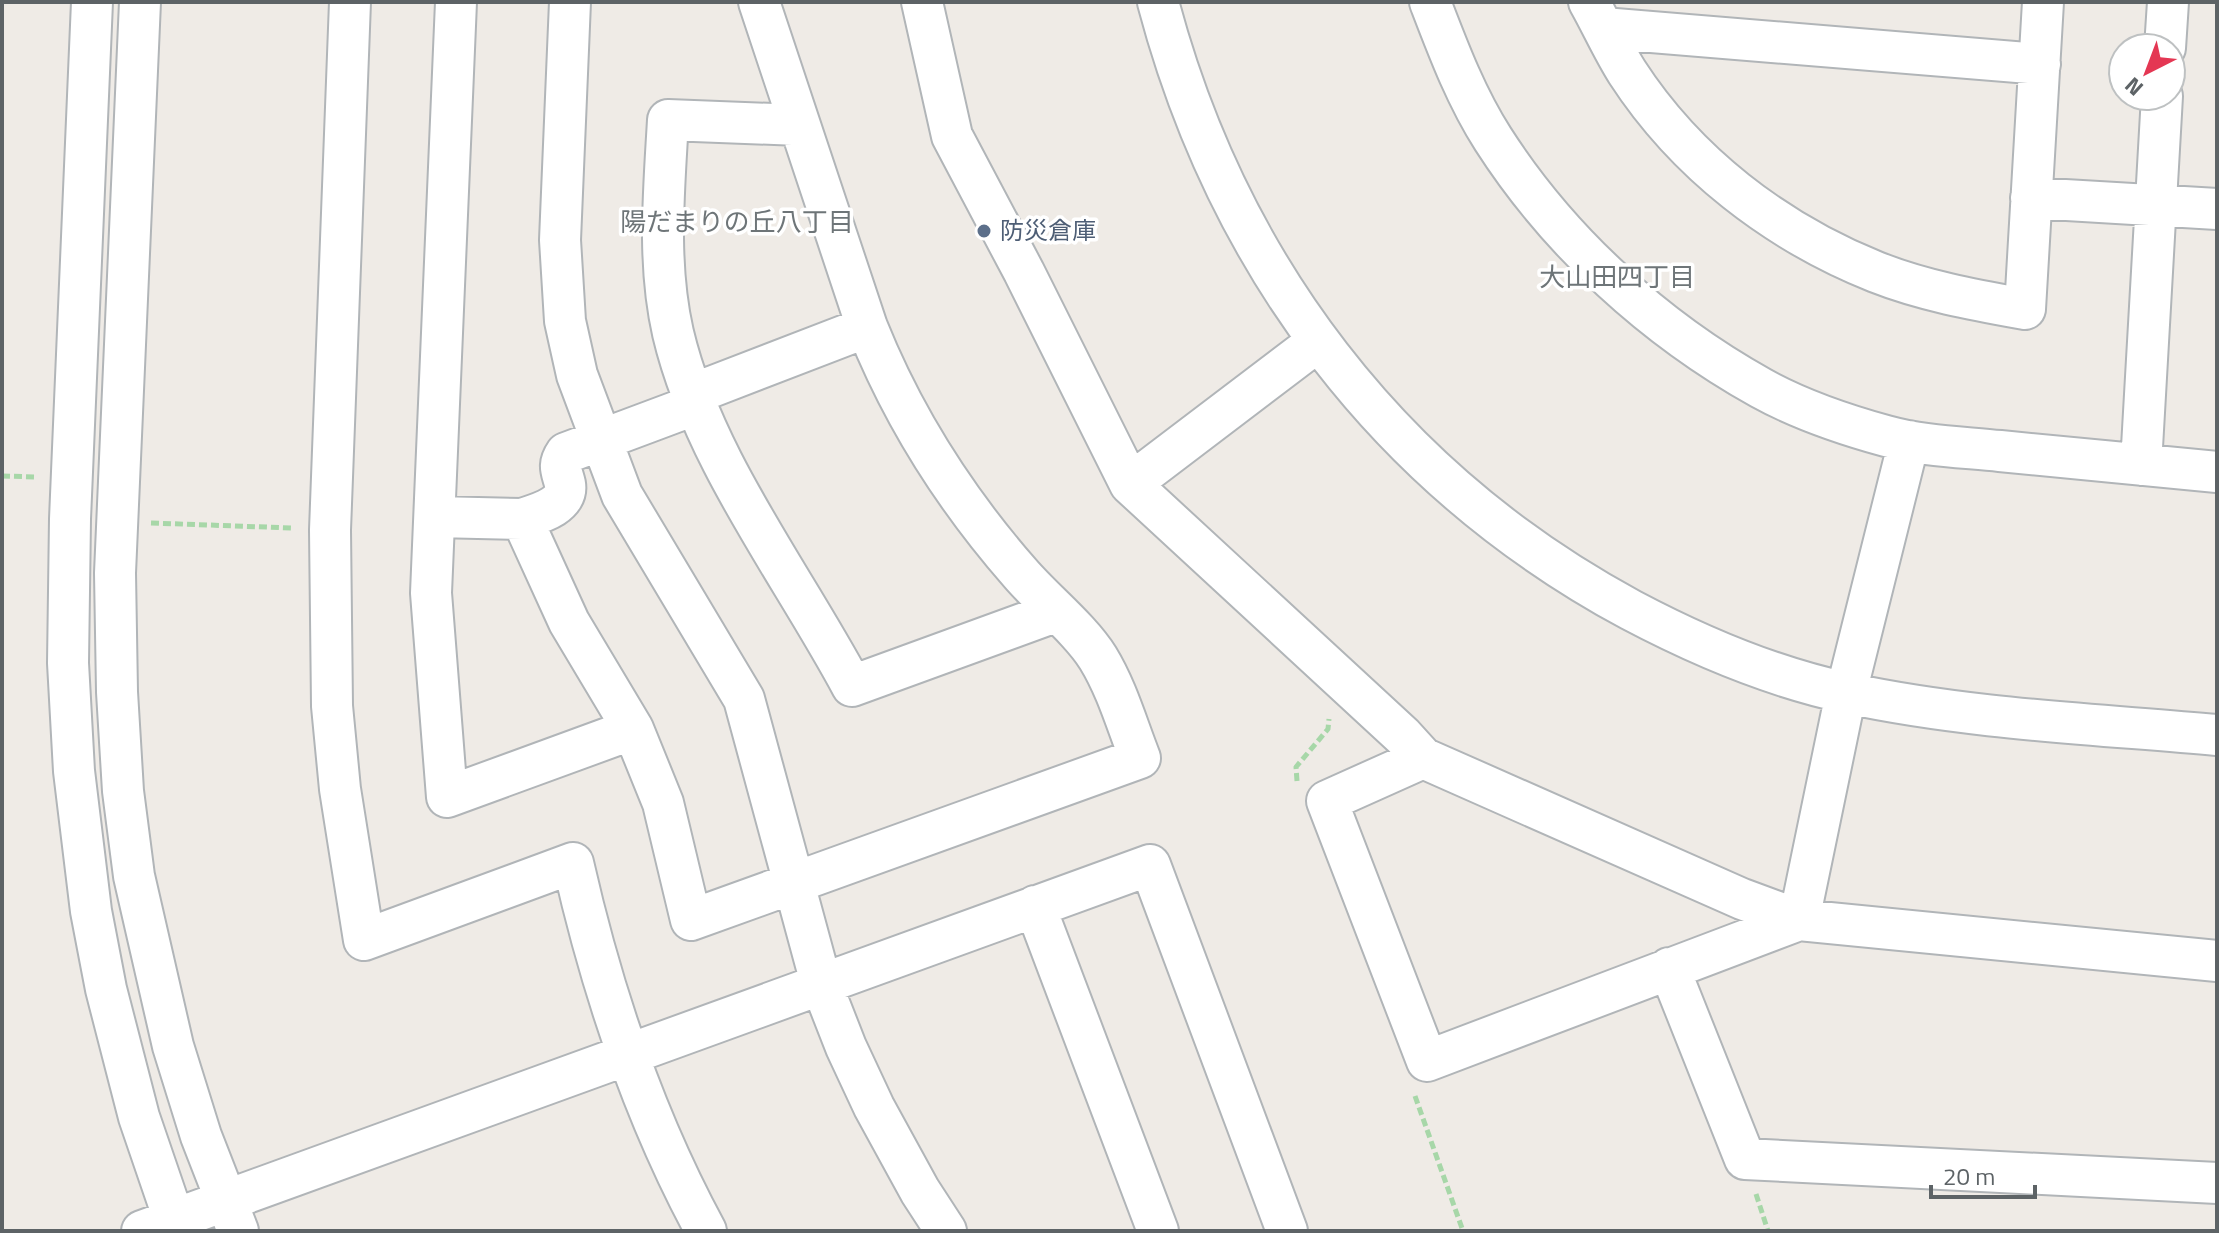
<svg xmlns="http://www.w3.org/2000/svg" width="2219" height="1233" font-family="'Titillium Web','Noto Sans JP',sans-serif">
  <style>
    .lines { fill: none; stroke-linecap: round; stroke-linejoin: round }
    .minor-casing { stroke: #b1b5b8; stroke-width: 44 }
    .path { stroke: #a7d7a8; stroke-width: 5; stroke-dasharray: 8 4; stroke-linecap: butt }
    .minor { stroke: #fff; stroke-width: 40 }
    .service-dot { fill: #5c6f8a; stroke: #fff; stroke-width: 3 }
    .labels { text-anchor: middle; stroke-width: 7; stroke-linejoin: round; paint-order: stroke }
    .service-label { font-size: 24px; fill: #4e5e75; stroke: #fff; text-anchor: start }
    .neighbourhood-label { font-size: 26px; fill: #6e7578; stroke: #fff }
  </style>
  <rect width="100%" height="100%" fill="#efebe6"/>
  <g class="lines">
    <g class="minor-casing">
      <path id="minor" d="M 92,2 L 70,519 L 68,663 L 74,771 L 91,911 L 106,989 L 139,1117 L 178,1231
        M 140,2 L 115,573 L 117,692 L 123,791 L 134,876 L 173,1046 L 201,1136 L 238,1231
        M 350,2 L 330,530 L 332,706 L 340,789 L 364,940 L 573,863 C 602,991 643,1115 706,1231
        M 456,2 L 431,593 L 447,797 L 633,729 L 663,803 L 691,920 L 1140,758 C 1127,725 1117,689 1098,658 C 1080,629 1043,600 1020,573 C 956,500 903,417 867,327 L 759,2
        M 570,2 L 560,240 L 565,321 L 577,375 L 622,495 L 744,699 L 821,983 L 846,1047 L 874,1107 L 920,1191 L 946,1231
        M 922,2 L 952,136 L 1024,272 L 1130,484 L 1403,736 L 1423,758 L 1742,899 L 1799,920 L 2217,961
        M 1158,2 C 1228,266 1390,480 1631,610 C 1699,646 1772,677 1847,693 C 1968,719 2094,724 2217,735
        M 1430,2 C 1448,49 1466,97 1493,139 C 1559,242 1655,329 1761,388 C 1797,408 1846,425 1886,436 C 1922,446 1962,447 2000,451 C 2072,458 2145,465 2217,472
        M 1589,2 C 1602,25 1613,50 1627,72 C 1686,163 1776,232 1876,272 C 1924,291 1975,300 2025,309 L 2043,2
        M 1603,28 L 2040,64
        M 2165,48 L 2168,2
        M 799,125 L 668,120 C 664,191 657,263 673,333 C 703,460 791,572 852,686 L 1055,612
        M 2031,198 L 2217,209
        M 693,394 L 867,327
        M 2141,465 L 2162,96
        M 1130,484 L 1317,342
        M 435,517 L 522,519 L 569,622 L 633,729
        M 522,519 C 537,514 569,506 565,484 C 562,471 557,466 566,453 L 697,404
        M 1423,758 L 1327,801 L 1427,1061 L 1799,920
        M 1035,906 L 1158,1231
        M 1799,920 L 1846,693 L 1909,441
        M 1669,968 L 1745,1159 L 2217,1183
        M 142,1231 L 1150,865 L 1287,1231"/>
    </g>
    <path class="path" d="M 2,476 L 37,477
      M 151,523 L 293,528
      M 1297,781 L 1296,767 L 1328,729 L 1329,719
      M 1415,1096 L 1463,1231
      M 1756,1194 L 1768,1231"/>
    <use href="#minor" class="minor"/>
  </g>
  <circle class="service-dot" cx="984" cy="231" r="8"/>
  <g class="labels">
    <g class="service-label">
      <text x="1000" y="239">防災倉庫</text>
    </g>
    <g class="neighbourhood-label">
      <text x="737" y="231">陽だまりの丘八丁目</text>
      <text x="1617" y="286">大山田四丁目</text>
    </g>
  </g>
  <rect width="2219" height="1233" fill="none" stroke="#5d6366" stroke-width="8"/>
  <g transform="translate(2147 72) rotate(222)"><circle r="38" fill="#ffffff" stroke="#bec1c2" stroke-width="2"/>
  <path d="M0-6L14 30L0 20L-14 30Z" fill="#e43753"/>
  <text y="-12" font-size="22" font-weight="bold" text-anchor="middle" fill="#5d6366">N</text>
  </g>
  <path d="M1931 1185v12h104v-12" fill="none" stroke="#5d6366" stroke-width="4"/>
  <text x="1943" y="1185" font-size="24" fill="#5d6366" stroke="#ffffff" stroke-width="6" paint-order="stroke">20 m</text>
</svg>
